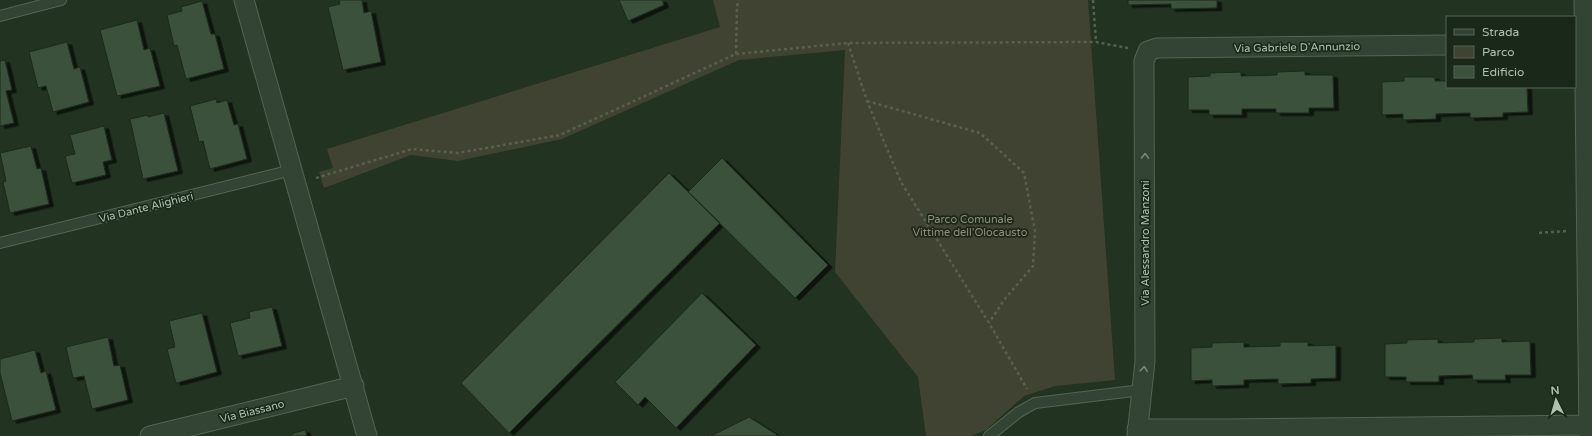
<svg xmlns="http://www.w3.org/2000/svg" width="1592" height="436" font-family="'Varela Round',sans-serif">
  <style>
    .green { fill: #404331 }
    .building { fill: #3b513a; stroke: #1c2a1b; filter: url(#shadow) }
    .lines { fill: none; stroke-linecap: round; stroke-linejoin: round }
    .service-casing { stroke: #556554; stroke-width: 12 }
    .minor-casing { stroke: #556554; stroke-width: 21 }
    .path { stroke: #56604d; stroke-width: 2.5; stroke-dasharray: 3 3; stroke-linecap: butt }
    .service { stroke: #344434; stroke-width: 10 }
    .minor { stroke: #344434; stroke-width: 19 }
    .oneway { stroke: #778977 }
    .labels { text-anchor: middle; stroke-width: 3.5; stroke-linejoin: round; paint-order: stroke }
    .street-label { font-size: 11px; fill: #aec1ae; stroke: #1a2819 }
    .park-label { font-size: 11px; fill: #998c77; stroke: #1a2819 }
  </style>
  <defs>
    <filter id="shadow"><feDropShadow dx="4.5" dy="2.5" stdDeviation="0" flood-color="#0009"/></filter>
  </defs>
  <rect width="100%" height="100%" fill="#223321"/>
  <path class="green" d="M 713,0 L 1088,0 L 1115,380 L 1055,386 L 1024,396 L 986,430 L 971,436 L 926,436 L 918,377 L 835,272 L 845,50 L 739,60 L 562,139 L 458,161 L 411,155 L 324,188 L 319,172 L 333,168 L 327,149 L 720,27 Z"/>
  <path class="building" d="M 339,0 L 362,0 L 364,13 L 371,11 L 381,62 L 343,70 L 328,7 L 340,4 Z
    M 619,0 L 662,0 L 664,5 L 628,21 Z
    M 1128,0 L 1217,0 L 1217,8 L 1171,9 L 1171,4 L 1128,5 Z
    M 202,1 L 211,34 L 215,34 L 224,69 L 186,79 L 177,45 L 174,46 L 167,15 L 182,11 L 181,7 Z
    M 137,20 L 144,50 L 150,48 L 160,86 L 117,96 L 100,30 Z
    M 67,42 L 74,69 L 80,67 L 89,102 L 53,112 L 46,86 L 38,88 L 29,52 Z
    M 5,60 L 12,90 L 6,91 L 14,123 L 0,126 L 0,61 Z
    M 1305,71 L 1305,75 L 1333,75 L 1334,108 L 1309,108 L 1309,113 L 1276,113 L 1276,109 L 1242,109 L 1242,115 L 1209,115 L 1209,110 L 1188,110 L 1188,77 L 1210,76 L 1210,73 L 1241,72 L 1241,76 L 1277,75 L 1277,72 Z
    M 1404,77 L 1435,77 L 1435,81 L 1447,81 L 1447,87 L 1527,87 L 1528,112 L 1503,113 L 1503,117 L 1470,118 L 1470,113 L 1436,114 L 1436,119 L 1403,120 L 1403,114 L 1382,115 L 1382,82 L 1404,81 Z
    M 216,99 L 217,103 L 227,100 L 234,125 L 238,124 L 247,159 L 210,169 L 203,141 L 199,142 L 190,106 Z
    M 164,113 L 178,171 L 143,179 L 130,119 L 148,115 L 148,117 Z
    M 104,126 L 112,160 L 103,162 L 106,175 L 72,183 L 65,156 L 75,154 L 70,135 Z
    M 31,146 L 37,169 L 41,168 L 49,204 L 10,213 L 3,182 L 6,181 L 0,153 Z
    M 722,158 L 828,265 L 795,298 L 688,192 Z
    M 669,173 L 720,223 L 509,433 L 461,383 Z
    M 702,293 L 756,345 L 676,428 L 645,397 L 638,405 L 615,382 Z
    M 272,307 L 282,346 L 238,356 L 230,323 L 250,318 L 249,312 Z
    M 202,313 L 217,372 L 176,383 L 167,349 L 175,347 L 169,321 Z
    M 108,337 L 114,366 L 120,365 L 128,400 L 92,409 L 84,376 L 73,378 L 66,347 Z
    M 1502,338 L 1502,342 L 1530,341 L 1531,375 L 1505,375 L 1506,380 L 1473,380 L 1472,375 L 1439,376 L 1439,382 L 1406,382 L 1406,377 L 1385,377 L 1385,344 L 1407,343 L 1407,340 L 1438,339 L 1438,343 L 1474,342 L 1474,339 Z
    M 1244,342 L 1244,347 L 1280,346 L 1280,342 L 1308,342 L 1308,346 L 1336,345 L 1336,378 L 1311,379 L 1311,383 L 1278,384 L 1278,379 L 1244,380 L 1244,385 L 1212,386 L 1212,380 L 1191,381 L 1191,348 L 1212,347 L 1212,343 Z
    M 35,350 L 41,373 L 46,371 L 56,410 L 12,421 L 0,373 L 0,359 Z
    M 749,417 L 779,436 L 711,436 Z
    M 305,430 L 307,436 L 292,436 L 291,434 Z"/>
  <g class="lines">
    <g class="service-casing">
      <path id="service" d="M 0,16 L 61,0
        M 0,243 L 292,170
        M 989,436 L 1019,412 L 1035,403 L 1142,390"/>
    </g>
    <g class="minor-casing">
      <path id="minor" d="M 244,0 L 367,436
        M 1584,0 L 1589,436
        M 1137,429 L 1226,429 L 1589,425
        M 150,436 L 354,386
        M 1137,436 L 1145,361 L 1144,61 L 1148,51 L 1157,48 L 1447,45"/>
    </g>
    <path class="path" d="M 1093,0 L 1096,42
      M 848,43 L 867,101 L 901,182 L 989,323 L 1027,389
      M 736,54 L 737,6 L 739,0
      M 867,101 L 980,133 L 1024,173 L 1035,231 L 1033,266 L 1004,300 L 989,323
      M 316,178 L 412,149 L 458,153 L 560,135 L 736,54 L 848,43 L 1096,42 L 1128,48
      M 1539,233 L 1566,231"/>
    <use href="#service" class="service"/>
    <use href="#minor" class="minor"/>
  </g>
  <defs><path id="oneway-chevron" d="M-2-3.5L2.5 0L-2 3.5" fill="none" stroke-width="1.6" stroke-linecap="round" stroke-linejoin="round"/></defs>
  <g class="oneway">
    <use href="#oneway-chevron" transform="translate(1145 156) rotate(-90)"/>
    <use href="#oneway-chevron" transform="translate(1144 369) rotate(-84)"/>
  </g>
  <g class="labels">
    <g class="street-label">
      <text transform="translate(1297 47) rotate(-1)" y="4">Via Gabriele D'Annunzio</text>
      <text transform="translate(146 207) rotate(-14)" y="4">Via Dante Alighieri</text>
      <text transform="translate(1145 243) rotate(-90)" y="4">Via Alessandro Manzoni</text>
      <text transform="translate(252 411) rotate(-14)" y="4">Via Biassano</text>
    </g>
    <g class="park-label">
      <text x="970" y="223">Parco Comunale<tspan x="970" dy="13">Vittime dell’Olocausto</tspan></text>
    </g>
  </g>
  <rect x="1446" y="16" width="130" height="72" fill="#1a2819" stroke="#556555"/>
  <rect x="1454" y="29" width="20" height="6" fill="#344434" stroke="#556555"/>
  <text x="1482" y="36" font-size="12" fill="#aec1ae">Strada</text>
  <rect x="1454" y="46" width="20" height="12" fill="#404331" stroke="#556555"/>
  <text x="1482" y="56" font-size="12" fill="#aec1ae">Parco</text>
  <rect x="1454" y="66" width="20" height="12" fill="#3b513a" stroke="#556555"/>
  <text x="1482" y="76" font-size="12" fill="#aec1ae">Edificio</text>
  <g transform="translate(1556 400) rotate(355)" stroke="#1a2819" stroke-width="3" paint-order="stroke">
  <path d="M0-3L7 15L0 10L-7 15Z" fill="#aec1ae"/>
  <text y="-6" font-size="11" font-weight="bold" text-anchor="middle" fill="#aec1ae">N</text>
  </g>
</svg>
